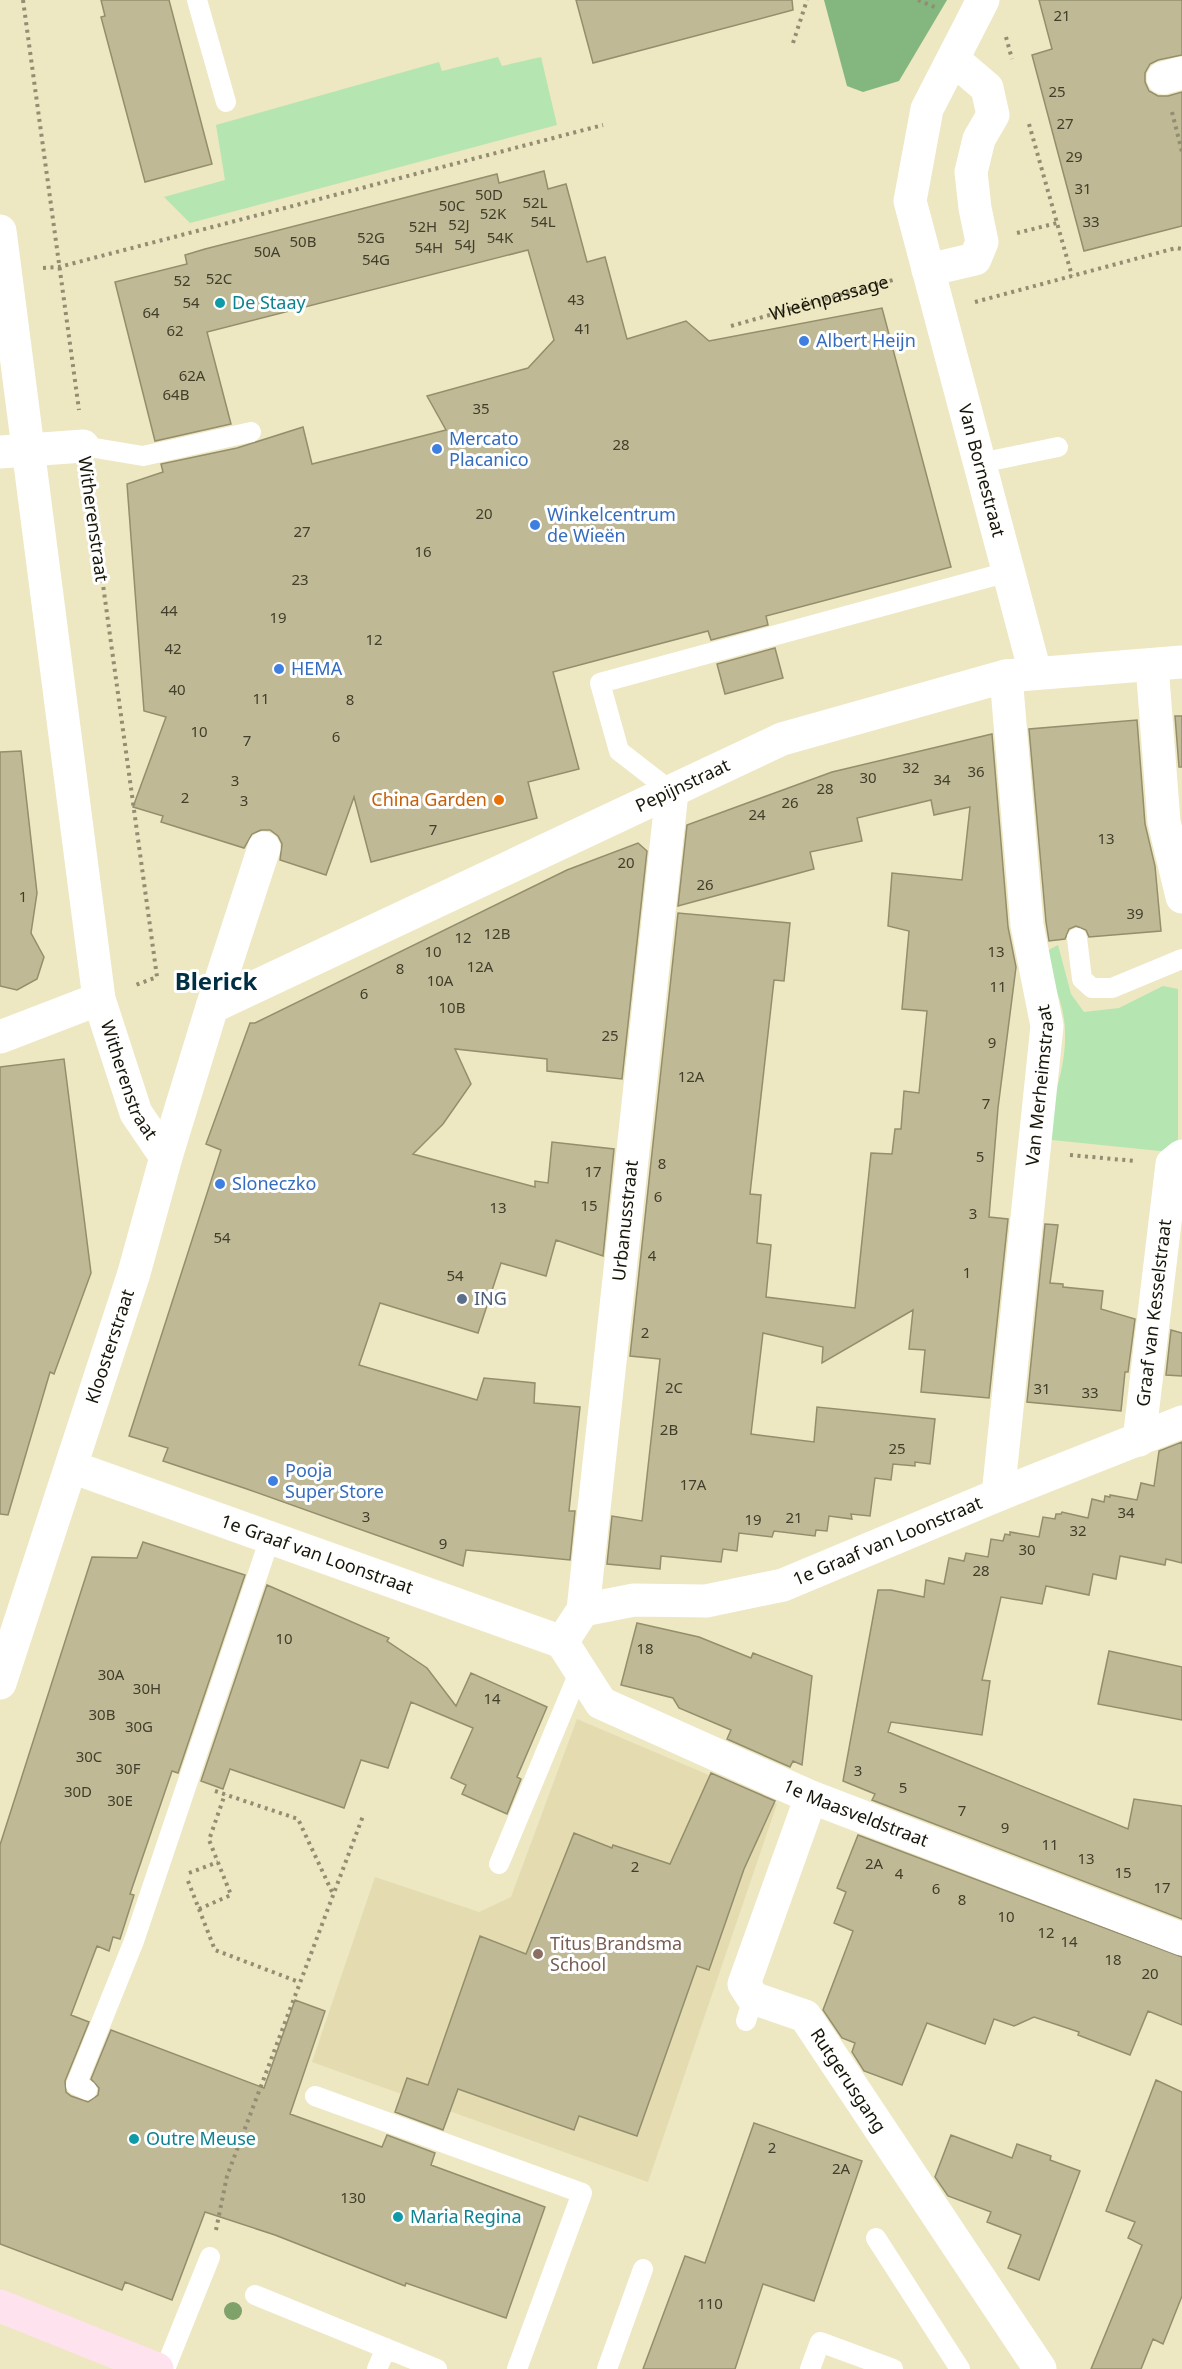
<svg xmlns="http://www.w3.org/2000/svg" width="1182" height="2369" font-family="'Noto Sans',sans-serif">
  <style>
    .built { fill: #e4dcb0 }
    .green { fill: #b5e5b0 }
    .forest { fill: #84b67f }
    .building { fill: #bfb995; stroke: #948e6c; stroke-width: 1.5 }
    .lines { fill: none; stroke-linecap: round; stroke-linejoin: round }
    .path { stroke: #928d73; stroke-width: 4; stroke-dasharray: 3 4.5; stroke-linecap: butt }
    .lane { stroke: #fff; stroke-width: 20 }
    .street { stroke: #fff; stroke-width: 33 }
    .secondary { stroke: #fee2ee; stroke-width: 33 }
    .tree { fill: #7fa16a }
    .culture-dot { fill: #0f9aa8; stroke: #fff; stroke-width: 2 }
    .shop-dot { fill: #3f7fe0; stroke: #fff; stroke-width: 2 }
    .food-dot { fill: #e8710a; stroke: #fff; stroke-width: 2 }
    .service-dot { fill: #5c6f8a; stroke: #fff; stroke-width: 2 }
    .education-dot { fill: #8d6e63; stroke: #fff; stroke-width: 2 }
    .labels { text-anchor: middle; stroke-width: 6; stroke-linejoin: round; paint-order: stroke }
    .number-label { font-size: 15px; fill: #413e2b }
    .street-label { font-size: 18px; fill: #171508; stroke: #fff }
    .culture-label { font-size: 18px; fill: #0d838f; stroke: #fff; text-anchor: start }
    .shop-label { font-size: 18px; fill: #366cbe; stroke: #fff; text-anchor: start }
    .food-label { font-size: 18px; fill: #c56008; stroke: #fff; text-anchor: end }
    .service-label { font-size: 18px; fill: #4e5e75; stroke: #fff; text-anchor: start }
    .education-label { font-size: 18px; fill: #785e54; stroke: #fff; text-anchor: start }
    .district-label { font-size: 24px; font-weight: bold; fill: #002e43; stroke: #fff }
  </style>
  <rect width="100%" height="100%" fill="#ede7c2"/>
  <path class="built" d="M 577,1719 L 777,1804 L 648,2182 L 312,2062 L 375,1877 L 479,1912 L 511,1897 Z"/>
  <path class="green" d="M 498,57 L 502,66 L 541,57 L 557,125 L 190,223 L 164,197 L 225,180 L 216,125 L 439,62 L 442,71 Z
    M 1058,945 L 1071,994 L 1084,1012 L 1119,1008 L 1163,986 L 1178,989 L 1178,1142 L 1170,1152 L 1052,1140 L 1045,1124 C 1059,1085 1073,1043 1060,1001 C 1055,985 1048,969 1043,953 Z"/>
  <path class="forest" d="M 824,0 L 947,0 L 899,81 L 863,92 L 847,86 Z"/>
  <path class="building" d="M 101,0 L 169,0 L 212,164 L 145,182 L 101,17 L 105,16 Z
    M 576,0 L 792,0 L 793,10 L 593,63 Z
    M 1039,0 L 1182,0 L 1182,55 L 1158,60 L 1150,64 L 1145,73 L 1145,82 L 1149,91 L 1158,96 L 1168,96 L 1182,92 L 1182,226 L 1084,251 L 1032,55 L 1052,49 Z
    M 544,171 L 548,189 L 566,184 L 587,262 L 605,257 L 627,339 L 686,321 L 709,341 L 882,308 L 951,567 L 766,616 L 768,625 L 711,640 L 708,631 L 553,672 L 579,769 L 528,782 L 537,818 L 371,862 L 354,797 L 326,875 L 280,860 L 282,844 L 278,836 L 270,830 L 261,830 L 252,834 L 244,848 L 161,822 L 163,816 L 133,807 L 166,717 L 144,711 L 127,484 L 163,472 L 161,464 L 237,448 L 303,427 L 312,464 L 446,430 L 427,396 L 528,368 L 554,340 L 528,250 L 207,332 L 231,424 L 155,441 L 115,282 L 187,264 L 185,255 L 205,249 L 497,174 L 499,183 Z
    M 775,648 L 783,678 L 725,694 L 717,664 Z
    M 1175,716 L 1182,716 L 1182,767 L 1179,767 Z
    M 1137,720 L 1145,824 L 1155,866 L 1161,931 L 1089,937 L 1086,930 L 1076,926 L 1069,929 L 1065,939 L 1049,941 L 1046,922 L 1029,729 Z
    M 992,734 L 1008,927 L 1016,967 L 998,1108 L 989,1217 L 1008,1219 L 989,1398 L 921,1392 L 925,1350 L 909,1349 L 913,1310 L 822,1363 L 823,1347 L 763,1333 L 751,1434 L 814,1442 L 817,1407 L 935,1419 L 930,1464 L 915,1462 L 915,1466 L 893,1464 L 891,1480 L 875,1478 L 870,1516 L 851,1514 L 852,1519 L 829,1516 L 827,1531 L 816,1530 L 815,1536 L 774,1531 L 772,1537 L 739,1533 L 737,1551 L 723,1549 L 721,1562 L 661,1556 L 660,1569 L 607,1564 L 612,1516 L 642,1521 L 660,1359 L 630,1356 L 678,913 L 790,923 L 784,981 L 774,980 L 750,1194 L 761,1195 L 757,1243 L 771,1245 L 766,1297 L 855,1308 L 871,1153 L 892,1154 L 895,1129 L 901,1129 L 904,1091 L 919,1093 L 927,1011 L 902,1009 L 909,931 L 888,926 L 892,873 L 962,880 L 970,807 L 934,815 L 931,800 L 857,818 L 862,841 L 810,852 L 814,869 L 678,906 L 687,825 L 832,772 Z
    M 21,751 L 37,893 L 31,933 L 44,957 L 37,979 L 17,990 L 0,986 L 0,752 Z
    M 638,843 L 647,851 L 622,1079 L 547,1071 L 547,1059 L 455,1049 L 471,1084 L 443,1124 L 413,1154 L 535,1187 L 535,1181 L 548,1183 L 552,1142 L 614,1149 L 603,1256 L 556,1240 L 546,1276 L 501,1263 L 478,1333 L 380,1303 L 359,1365 L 477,1400 L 484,1378 L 535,1383 L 534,1403 L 580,1407 L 569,1511 L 575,1511 L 570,1560 L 466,1550 L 463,1566 L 244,1488 L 163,1461 L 168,1448 L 129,1436 L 221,1150 L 206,1144 L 250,1023 L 255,1023 L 567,870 Z
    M 64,1059 L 91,1273 L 54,1374 L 50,1372 L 8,1515 L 0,1514 L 0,1067 Z
    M 1045,1224 L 1058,1225 L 1050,1283 L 1063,1284 L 1063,1287 L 1103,1291 L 1101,1309 L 1135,1319 L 1128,1372 L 1125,1372 L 1121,1411 L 1027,1402 Z
    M 1171,1330 L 1182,1333 L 1182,1376 L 1166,1375 Z
    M 1182,1442 L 1182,1563 L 1166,1559 L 1165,1565 L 1120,1556 L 1116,1579 L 1093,1574 L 1089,1595 L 1046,1586 L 1042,1604 L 1001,1597 L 982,1680 L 990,1681 L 982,1735 L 891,1722 L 888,1732 L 1128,1829 L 1134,1799 L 1182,1806 L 1182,1919 L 872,1800 L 875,1794 L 843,1781 L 878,1590 L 891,1590 L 924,1597 L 926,1580 L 944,1584 L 949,1558 L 964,1561 L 966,1553 L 988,1557 L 991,1539 L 1003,1541 L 1005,1534 L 1010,1535 L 1010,1532 L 1039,1537 L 1043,1517 L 1055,1519 L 1056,1514 L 1061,1514 L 1062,1512 L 1088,1518 L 1092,1499 L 1104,1502 L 1105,1496 L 1110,1497 L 1110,1495 L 1137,1500 L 1141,1483 L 1154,1486 L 1159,1451 Z
    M 143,1542 L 245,1575 L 178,1773 L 172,1771 L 130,1894 L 134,1895 L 120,1939 L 113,1937 L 109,1951 L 97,1946 L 71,2015 L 89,2022 L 65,2081 L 66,2092 L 71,2096 L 88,2102 L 98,2095 L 99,2088 L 91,2079 L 111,2030 L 264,2088 L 295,2000 L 325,2011 L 290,2114 L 382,2147 L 387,2135 L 435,2153 L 431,2165 L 545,2207 L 506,2318 L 406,2283 L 405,2286 L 275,2235 L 205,2212 L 172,2300 L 125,2282 L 122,2290 L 0,2244 L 0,1845 L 92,1557 L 137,1558 Z
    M 267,1585 L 389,1638 L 387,1641 L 427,1668 L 456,1706 L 471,1673 L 547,1707 L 517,1777 L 521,1779 L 507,1814 L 462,1794 L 466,1785 L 451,1778 L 473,1728 L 411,1702 L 388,1768 L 361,1760 L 344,1808 L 230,1769 L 223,1789 L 201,1781 Z
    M 637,1623 L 699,1637 L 751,1658 L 753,1653 L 812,1676 L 802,1765 L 793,1761 L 790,1767 L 727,1739 L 731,1730 L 679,1708 L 673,1698 L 621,1685 Z
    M 1109,1651 L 1182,1667 L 1182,1720 L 1098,1704 Z
    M 711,1773 L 775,1801 L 744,1869 L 709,1970 L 697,1966 L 637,2136 L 579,2116 L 574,2130 L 458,2089 L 443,2130 L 395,2112 L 407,2078 L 428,2085 L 480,1936 L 526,1954 L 574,1833 L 612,1848 L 613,1845 L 670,1864 Z
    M 858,1835 L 1182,1957 L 1182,2025 L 1148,2011 L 1130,2055 L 1078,2035 L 1079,2032 L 1034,2017 L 1014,2026 L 994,2019 L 985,2044 L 927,2023 L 902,2085 L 864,2071 L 852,2052 L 855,2043 L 842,2038 L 823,2010 L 853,1931 L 834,1923 L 846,1892 L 837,1888 Z
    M 1156,2080 L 1182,2092 L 1182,2296 L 1163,2344 L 1153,2339 L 1141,2369 L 1091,2369 L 1142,2245 L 1128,2238 L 1135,2222 L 1106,2211 Z
    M 754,2123 L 862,2161 L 814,2301 L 763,2284 L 735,2369 L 643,2369 L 685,2256 L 705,2263 Z
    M 951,2135 L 1012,2158 L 1017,2144 L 1051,2156 L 1050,2160 L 1080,2171 L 1039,2280 L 1008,2268 L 1021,2235 L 987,2222 L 991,2212 L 948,2196 L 935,2177 Z"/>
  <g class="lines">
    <g class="path">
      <path d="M 23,0 L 79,410"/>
      <path d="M 918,0 L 937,8"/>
      <path d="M 1006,37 L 1012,59"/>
      <path d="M 793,43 L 807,0"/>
      <path d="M 1172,112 L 1182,152"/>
      <path d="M 1029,124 L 1072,276"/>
      <path d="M 1017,233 L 1057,223"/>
      <path d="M 43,268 L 59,267 L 603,125"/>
      <path d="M 975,302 L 1176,248 L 1182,249"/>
      <path id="s1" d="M 731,326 L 893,280"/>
      <path d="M 89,483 L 157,977 L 133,986"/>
      <path d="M 1070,1155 L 1135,1161"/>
      <path d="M 215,1791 L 298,1819 L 333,1894"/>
      <path d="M 189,1873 L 218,1862"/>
      <path d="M 188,1881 L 215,1950 L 299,1982"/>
      <path d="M 199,1909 L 231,1895 L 209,1840 L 225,1794"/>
      <path d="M 216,2230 L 227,2176 L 363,1816"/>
    </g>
    <path class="lane" d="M 197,0 L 226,102
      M 83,446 L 143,456 L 251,432
      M 980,463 L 1058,447
      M 672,792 L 619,751 L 600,683 L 1008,572
      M 1077,938 L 1082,979 L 1092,988 L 1112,988 L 1182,959
      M 499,1864 L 580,1670
      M 746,2021 L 753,1998
      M 87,2090 L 76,2085 L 134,1941 L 270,1538
      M 315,2096 L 582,2193 L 517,2369
      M 876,2238 L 960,2369
      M 255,2295 L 437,2369
      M 165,2369 L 210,2257
      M 377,2369 L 386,2348
      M 607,2369 L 643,2269
      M 810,2369 L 820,2342 L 893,2369"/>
    <g class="street">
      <path id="s2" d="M 983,0 L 927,109 L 910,201 L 1035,672"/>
      <path d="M 1163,78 L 1182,73"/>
      <path id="s3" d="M 0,231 L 99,999 L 136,1113 L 166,1157"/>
      <path d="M 928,270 L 975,259 L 982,242 L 975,208 L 971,172 L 979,139 L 993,115 L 987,88 L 953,59"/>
      <path d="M 0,452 L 83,446"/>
      <path d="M 1152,665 L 1164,822 L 1182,897"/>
      <path id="s4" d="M 212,1007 L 782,739 L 1006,676 L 1182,662"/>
      <path d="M 0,1037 L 99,999"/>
      <path id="s5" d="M 1139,1440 L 1172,1164 L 1182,1156"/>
      <path id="s6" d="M 72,1467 L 562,1642"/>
      <path id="s7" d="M 998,1495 L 1047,1026 L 1027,925 L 1006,676"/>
      <path id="s8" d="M 583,1610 L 634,1600 L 706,1601 L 783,1585 L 998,1495 L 1182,1422"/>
      <path id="s9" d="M 562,1642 L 583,1610 L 672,792"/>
      <path id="s10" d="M 562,1642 L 601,1703 L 811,1797 L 1182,1939"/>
      <path id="s11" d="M 0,1683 L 134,1273 L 166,1157 L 212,1007 L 264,848"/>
      <path id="s12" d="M 811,1797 L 744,1984 L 753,1998 L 805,2016 L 1040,2369"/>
    </g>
    <path class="secondary" d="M 0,2306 L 157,2369"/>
  </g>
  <circle class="tree" cx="233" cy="2311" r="9"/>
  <g class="culture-dot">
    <circle cx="220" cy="303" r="6"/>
    <circle cx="134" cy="2139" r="6"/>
    <circle cx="398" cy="2217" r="6"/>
  </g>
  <g class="shop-dot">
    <circle cx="804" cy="341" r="6"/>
    <circle cx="437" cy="449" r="6"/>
    <circle cx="535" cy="525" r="6"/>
    <circle cx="279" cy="669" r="6"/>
    <circle cx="220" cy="1184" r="6"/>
    <circle cx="273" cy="1481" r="6"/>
  </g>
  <circle class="food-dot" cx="499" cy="800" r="6"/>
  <circle class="service-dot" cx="462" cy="1299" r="6"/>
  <circle class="education-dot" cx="538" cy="1954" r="6"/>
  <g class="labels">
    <g class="number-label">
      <text x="1062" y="21">21</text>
      <text x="1057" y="97">25</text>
      <text x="1065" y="129">27</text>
      <text x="1074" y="162">29</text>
      <text x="1083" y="194">31</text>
      <text x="489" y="200">50D</text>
      <text x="535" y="208">52L</text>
      <text x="452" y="211">50C</text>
      <text x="493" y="219">52K</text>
      <text x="543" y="227">54L</text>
      <text x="1091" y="227">33</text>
      <text x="459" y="230">52J</text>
      <text x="423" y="232">52H</text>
      <text x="371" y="243">52G</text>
      <text x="500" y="243">54K</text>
      <text x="303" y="247">50B</text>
      <text x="465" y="250">54J</text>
      <text x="429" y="253">54H</text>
      <text x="267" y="257">50A</text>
      <text x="376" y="265">54G</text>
      <text x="219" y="284">52C</text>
      <text x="182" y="286">52</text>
      <text x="576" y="305">43</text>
      <text x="191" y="308">54</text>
      <text x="151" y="318">64</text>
      <text x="583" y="334">41</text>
      <text x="175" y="336">62</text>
      <text x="192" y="381">62A</text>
      <text x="176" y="400">64B</text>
      <text x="481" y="414">35</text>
      <text x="621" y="450">28</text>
      <text x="484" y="519">20</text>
      <text x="302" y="537">27</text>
      <text x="423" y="557">16</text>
      <text x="300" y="585">23</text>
      <text x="169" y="616">44</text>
      <text x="278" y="623">19</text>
      <text x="374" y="645">12</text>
      <text x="173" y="654">42</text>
      <text x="177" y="695">40</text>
      <text x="261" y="704">11</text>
      <text x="350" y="705">8</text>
      <text x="199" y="737">10</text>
      <text x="336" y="742">6</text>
      <text x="247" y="746">7</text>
      <text x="911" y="773">32</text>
      <text x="976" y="777">36</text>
      <text x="868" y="783">30</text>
      <text x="942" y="785">34</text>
      <text x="235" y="786">3</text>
      <text x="825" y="794">28</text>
      <text x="185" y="803">2</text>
      <text x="244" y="806">3</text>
      <text x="790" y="808">26</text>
      <text x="757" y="820">24</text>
      <text x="433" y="835">7</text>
      <text x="1106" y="844">13</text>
      <text x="626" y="868">20</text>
      <text x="705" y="890">26</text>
      <text x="23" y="902">1</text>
      <text x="1135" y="919">39</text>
      <text x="497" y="939">12B</text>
      <text x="463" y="943">12</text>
      <text x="433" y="957">10</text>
      <text x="996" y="957">13</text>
      <text x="480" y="972">12A</text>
      <text x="400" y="974">8</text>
      <text x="440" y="986">10A</text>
      <text x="998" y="992">11</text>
      <text x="364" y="999">6</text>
      <text x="452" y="1013">10B</text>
      <text x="610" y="1041">25</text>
      <text x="992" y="1048">9</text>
      <text x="691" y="1082">12A</text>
      <text x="986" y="1109">7</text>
      <text x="980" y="1162">5</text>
      <text x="662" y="1169">8</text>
      <text x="593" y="1177">17</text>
      <text x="658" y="1202">6</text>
      <text x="589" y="1211">15</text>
      <text x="498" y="1213">13</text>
      <text x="973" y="1219">3</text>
      <text x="222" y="1243">54</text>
      <text x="652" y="1261">4</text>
      <text x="967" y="1278">1</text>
      <text x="455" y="1281">54</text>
      <text x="645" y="1338">2</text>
      <text x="674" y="1393">2C</text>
      <text x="1042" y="1394">31</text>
      <text x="1090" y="1398">33</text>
      <text x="669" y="1435">2B</text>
      <text x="897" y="1454">25</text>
      <text x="693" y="1490">17A</text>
      <text x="1126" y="1518">34</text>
      <text x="366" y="1522">3</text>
      <text x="794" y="1523">21</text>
      <text x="753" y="1525">19</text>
      <text x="1078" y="1536">32</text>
      <text x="443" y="1549">9</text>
      <text x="1027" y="1555">30</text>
      <text x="981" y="1576">28</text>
      <text x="284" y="1644">10</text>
      <text x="645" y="1654">18</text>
      <text x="111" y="1680">30A</text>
      <text x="147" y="1694">30H</text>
      <text x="492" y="1704">14</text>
      <text x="102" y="1720">30B</text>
      <text x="139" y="1732">30G</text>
      <text x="89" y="1762">30C</text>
      <text x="128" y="1774">30F</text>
      <text x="858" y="1776">3</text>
      <text x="903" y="1793">5</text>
      <text x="78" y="1797">30D</text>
      <text x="120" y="1806">30E</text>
      <text x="962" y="1816">7</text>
      <text x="1005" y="1833">9</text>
      <text x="1050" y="1850">11</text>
      <text x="1086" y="1864">13</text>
      <text x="874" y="1869">2A</text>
      <text x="635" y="1872">2</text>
      <text x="1123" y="1878">15</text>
      <text x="899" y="1879">4</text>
      <text x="1162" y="1893">17</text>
      <text x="936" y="1894">6</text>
      <text x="962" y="1905">8</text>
      <text x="1006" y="1922">10</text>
      <text x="1046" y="1938">12</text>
      <text x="1069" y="1947">14</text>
      <text x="1113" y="1965">18</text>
      <text x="1150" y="1979">20</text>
      <text x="772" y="2153">2</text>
      <text x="841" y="2174">2A</text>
      <text x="353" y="2203">130</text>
      <text x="710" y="2309">110</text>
    </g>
    <g class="street-label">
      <text dy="6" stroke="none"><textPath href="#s1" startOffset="102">Wieënpassage</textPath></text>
      <text dy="6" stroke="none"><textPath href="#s2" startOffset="495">Van Bornestraat</textPath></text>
      <text transform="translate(93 519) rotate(82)" y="6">Witherenstraat</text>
      <text dy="6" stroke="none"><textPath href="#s4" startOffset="520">Pepijnstraat</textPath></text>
      <text dy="6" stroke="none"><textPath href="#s3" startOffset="861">Witherenstraat</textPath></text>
      <text dy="6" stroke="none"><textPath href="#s7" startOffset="412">Van Merheimstraat</textPath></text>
      <text dy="6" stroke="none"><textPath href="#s9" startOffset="430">Urbanusstraat</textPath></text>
      <text dy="6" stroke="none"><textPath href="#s5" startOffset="128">Graaf van Kesselstraat</textPath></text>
      <text dy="6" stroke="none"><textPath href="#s11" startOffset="354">Kloosterstraat</textPath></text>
      <text dy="6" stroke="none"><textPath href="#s8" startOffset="316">1e Graaf van Loonstraat</textPath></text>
      <text dy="6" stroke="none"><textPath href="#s6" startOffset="260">1e Graaf van Loonstraat</textPath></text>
      <text dy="6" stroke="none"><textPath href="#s10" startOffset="350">1e Maasveldstraat</textPath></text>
      <text dy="6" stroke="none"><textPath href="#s12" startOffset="348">Rutgerusgang</textPath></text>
    </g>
    <g class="culture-label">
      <text x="232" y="309">De Staay</text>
      <text x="146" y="2145">Outre Meuse</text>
      <text x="410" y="2223">Maria Regina</text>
    </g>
    <g class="shop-label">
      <text x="816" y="347">Albert Heijn</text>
      <text x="449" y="445">Mercato<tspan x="449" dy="21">Placanico</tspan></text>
      <text x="547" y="521">Winkelcentrum<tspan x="547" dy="21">de Wieën</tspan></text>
      <text x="291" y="675">HEMA</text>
      <text x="232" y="1190">Sloneczko</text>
      <text x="285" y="1477">Pooja<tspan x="285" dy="21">Super Store</tspan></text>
    </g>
    <g class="food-label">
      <text x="487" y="806">China Garden</text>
    </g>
    <g class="service-label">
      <text x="474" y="1305">ING</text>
    </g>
    <g class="education-label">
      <text x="550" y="1950">Titus Brandsma<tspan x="550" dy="21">School</tspan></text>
    </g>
    <g class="district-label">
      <text x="216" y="990">Blerick</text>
    </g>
  </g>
</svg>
